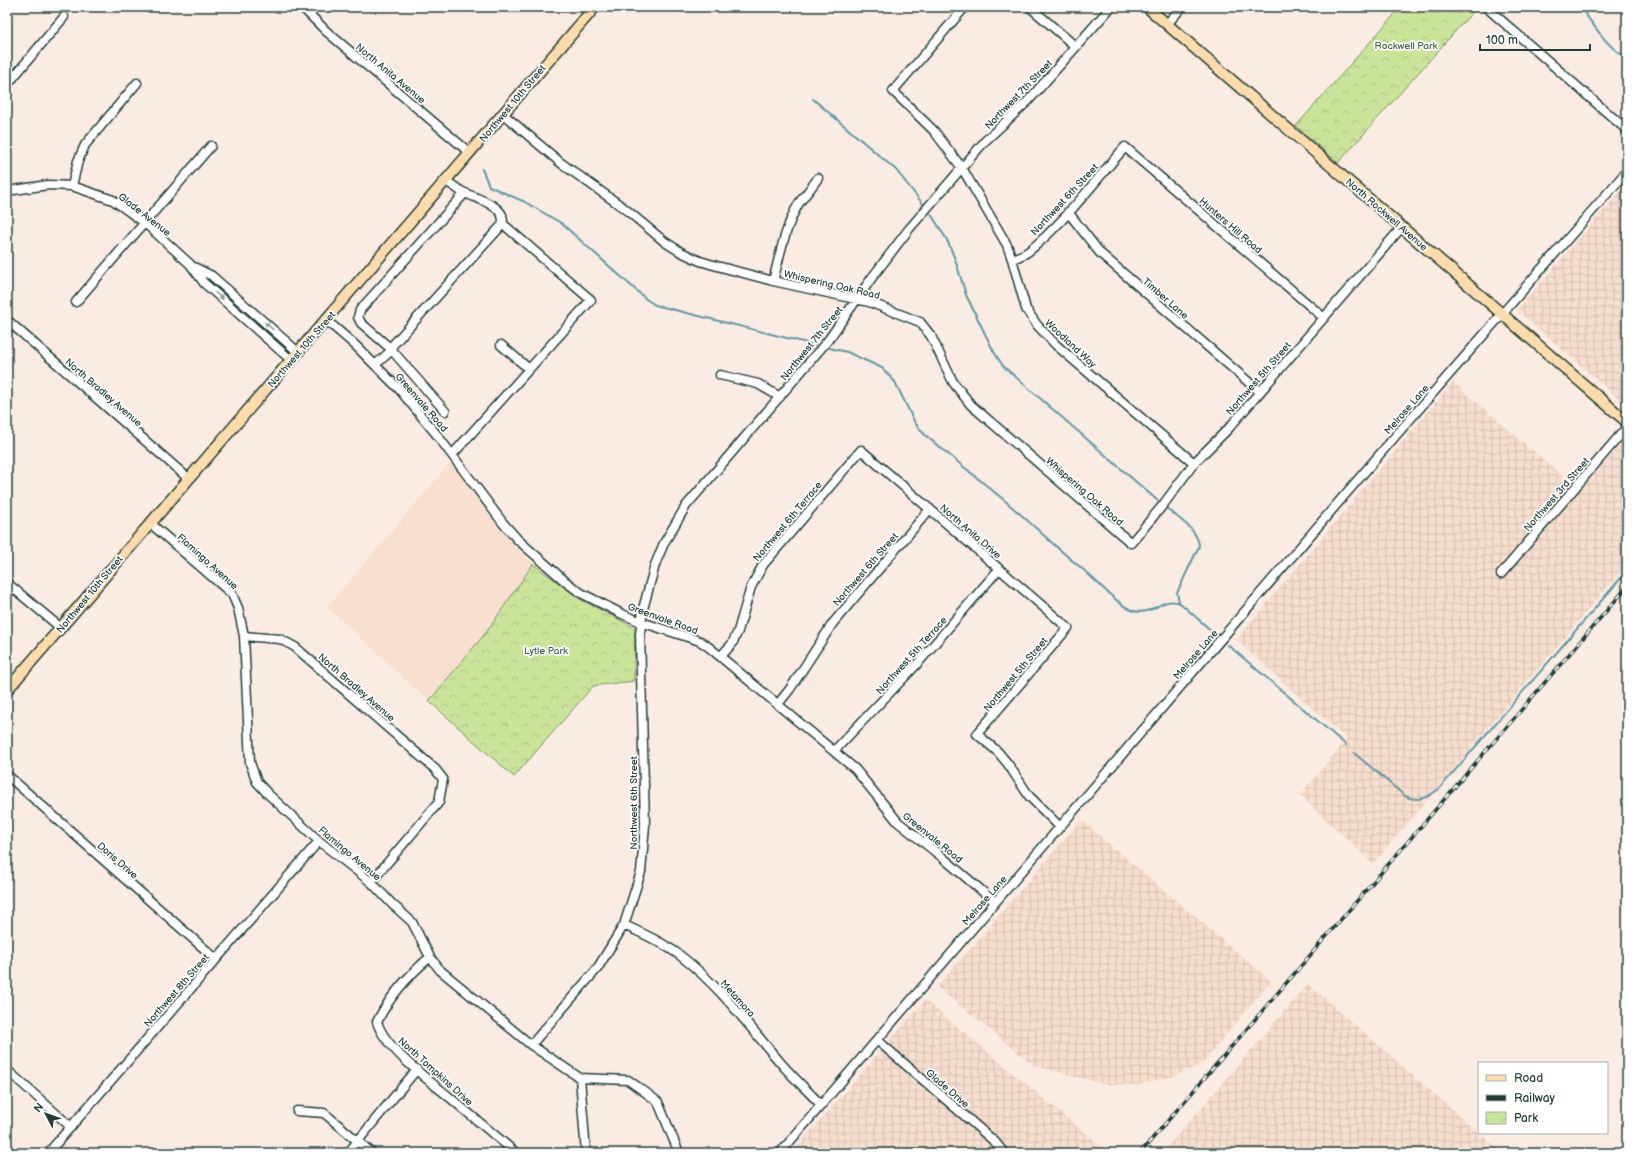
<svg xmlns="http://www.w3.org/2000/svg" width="1634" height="1160" font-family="'Balsamiq Sans',sans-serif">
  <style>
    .built { fill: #f8dfcf }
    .industrial { fill: url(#industrial-grid) }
    .park { fill: url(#park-crowns); stroke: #749067 }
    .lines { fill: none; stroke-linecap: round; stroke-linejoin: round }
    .stream { stroke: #6099a2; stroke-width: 2 }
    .minor-casing { stroke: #1f3d34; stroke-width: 11 }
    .major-casing { stroke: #1f3d34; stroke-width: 13 }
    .minor { stroke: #fff; stroke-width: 8 }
    .major { stroke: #fddcac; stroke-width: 10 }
    .rail-casing { stroke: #1f3d34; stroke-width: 3.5 }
    .rail { stroke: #fff; stroke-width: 2; stroke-dasharray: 6; stroke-linecap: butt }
    .oneway { fill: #8f9e9a }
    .labels { text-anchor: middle; stroke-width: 3.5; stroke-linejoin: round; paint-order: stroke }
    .park-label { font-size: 10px; fill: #415e48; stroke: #fff }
    .street-label { font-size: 10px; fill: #1f3d34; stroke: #fff }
  </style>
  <defs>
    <pattern id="industrial-grid" width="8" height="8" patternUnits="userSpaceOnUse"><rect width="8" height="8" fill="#f8dfcf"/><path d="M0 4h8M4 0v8" fill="none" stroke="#d4c0b2"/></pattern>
    <pattern id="park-crowns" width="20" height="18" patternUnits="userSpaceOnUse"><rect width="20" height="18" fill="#cae49a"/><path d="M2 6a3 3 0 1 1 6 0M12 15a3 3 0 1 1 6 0" fill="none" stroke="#adc485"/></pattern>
  </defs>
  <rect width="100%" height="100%" fill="#fbece3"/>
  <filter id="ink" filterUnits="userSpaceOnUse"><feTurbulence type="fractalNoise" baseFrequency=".025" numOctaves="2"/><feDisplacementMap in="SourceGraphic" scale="8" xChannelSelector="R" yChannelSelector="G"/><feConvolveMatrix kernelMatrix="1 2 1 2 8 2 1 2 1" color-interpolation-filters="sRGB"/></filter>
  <g filter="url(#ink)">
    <path class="built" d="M 451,462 L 497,526 L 513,544 L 533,564 L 488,630 L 429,701 L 327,607 Z"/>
    <path class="industrial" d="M 1627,184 L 1627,406 L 1517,310 Z
      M 1453,382 L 1580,491 L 1627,438 L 1627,564 L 1373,864 L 1300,795 L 1347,739 L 1236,640 Z
      M 1081,820 L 1271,981 L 1202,1064 L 1175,1076 L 1137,1085 L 1102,1084 L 1033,1065 L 937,987 Z
      M 1308,984 L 1479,1133 L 1503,1153 L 1162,1153 Z
      M 925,1000 L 1108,1152 L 792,1153 Z"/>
    <path class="park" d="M 1401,7 L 1477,7 L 1338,163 L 1296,126 Z
      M 533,564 L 580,599 L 635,628 L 634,681 L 593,686 L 514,777 L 429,701 L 488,630 Z"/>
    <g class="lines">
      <path class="stream" d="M 1580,7 C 1591,21 1611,53 1627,57
        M 813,99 L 896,170 L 923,204
        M 482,169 L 489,186 L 525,202 L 561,223 L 646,299 L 655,305 L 815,345
        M 931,214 L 947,240 L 955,259 L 966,295 L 994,352 L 1003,366 L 1158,501
        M 829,348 L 847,352 L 882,368 L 895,382 L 915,423 L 925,435 C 949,455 974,475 998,495 C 1026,518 1052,544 1080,567 C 1094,578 1118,606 1134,611 C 1153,616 1162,596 1180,603 L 1215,634
        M 1168,509 C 1180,520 1198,530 1199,546 L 1177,593 L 1179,602
        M 1228,645 L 1346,745
        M 1354,753 L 1405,796 C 1418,803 1428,797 1439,789 L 1627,571"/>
      <g class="minor-casing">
        <path id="minor" d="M 302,7 L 326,31 L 470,153
          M 965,7 L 893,91 L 934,131 L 962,168 L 1007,245 L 1012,259 L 1026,309 L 1037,325 L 1056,345 L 1194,463
          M 1030,7 L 1076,47
          M 1486,7 L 1627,130
          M 1167,24 L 1182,7
          M 7,85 L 64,17
          M 503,114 L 561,163 L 624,208 L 665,242 L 681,252 L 700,261 L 717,266 L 773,281 L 869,302 L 920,322 L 931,336 L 953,382 L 971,405 L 1131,543 L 1163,505 L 1194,463 L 1229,428 L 1402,227
          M 446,181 C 451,184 456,188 461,191 C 472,197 496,203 502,215 C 503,218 503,221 503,224 L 390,348 L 361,323 L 358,317 L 360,310 L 465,193
          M 72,186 L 78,161 L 85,145 L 137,83
          M 7,191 L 48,185 L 72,186 L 113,200 L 145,223 L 190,264 L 204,283 L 291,360
          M 1068,212 L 1100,253 L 1260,392
          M 1012,259 C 1018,257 1024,255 1029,251 C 1064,223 1095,181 1125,147 L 1324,318
          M 194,267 L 212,276 L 298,352
          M 773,281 C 780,255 785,227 799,203 C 805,195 812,187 818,178
          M 76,302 L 211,146
          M 7,320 L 189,479
          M 326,320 L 355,345 L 399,389 L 437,435 L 503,523 L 518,540 L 566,582 L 581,593 L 622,614 L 641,622 L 700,641 L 710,648 L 855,769 L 898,822 L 942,857 L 995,902
          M 501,345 L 529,369
          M 390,348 L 445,411
          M 375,365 L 392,350
          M 720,375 L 758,384 L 780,397
          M 452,455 L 591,300 L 503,224
          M 150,523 L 232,594 L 238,608 L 244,636 L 250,763 L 257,782 L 268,794 L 319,841 L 371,882 L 392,904 L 412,922 L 430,957 L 440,970 L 531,1045 L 580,1078 L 628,1080 L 645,1092 L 658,1102 L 679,1153
          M 1501,574 L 1627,427
          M 7,583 L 61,628
          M 244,636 L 280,639 L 295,647 L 435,769 L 443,779 L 439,802 L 371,882
          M 721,656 L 732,644 L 738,631 L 751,587 L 763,565 L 861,450 L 1068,628 L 977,734 L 998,752 L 1008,764 L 1029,796 L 1060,827
          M 778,704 L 790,689 L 833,623 L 930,509
          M 834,751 L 918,663 L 999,569
          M 7,775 L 216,959
          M 624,925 C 644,934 664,943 682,957 C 723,989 753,1032 787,1070 C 798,1082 810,1093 821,1105
          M 430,957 C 409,975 389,997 377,1022 C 385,1048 426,1078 448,1096 C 471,1115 493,1134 516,1153
          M 877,1040 L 995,1142 L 1004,1153
          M 531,1045 L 597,969 L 624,925 L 641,872 L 645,825 L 640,634 L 643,609 L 655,565 L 664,543 L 686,506 L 829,339 L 871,279 L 909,229 L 985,141 L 1028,101 L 1111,7
          M 7,1070 L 71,1127
          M 580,1078 L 586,1153
          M 297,1111 L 324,1113 L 372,1153
          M 48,1153 L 319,841
          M 348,1153 L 417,1069
          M 780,1153 L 1398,433 L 1627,171"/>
      </g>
      <g class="major-casing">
        <path id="major" d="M 1147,7 L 1627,422
          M 7,690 L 595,7"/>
      </g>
      <use href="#minor" class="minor"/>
      <use href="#major" class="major"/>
      <g class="rail-casing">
        <path id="rail" d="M 1140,1153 L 1627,587"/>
      </g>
      <use href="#rail" class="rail"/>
    </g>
    <defs><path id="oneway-solid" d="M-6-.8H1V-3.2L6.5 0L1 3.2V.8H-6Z"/></defs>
    <g class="oneway">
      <use href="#oneway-solid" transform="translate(219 296) rotate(42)"/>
      <use href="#oneway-solid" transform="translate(269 326) rotate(-139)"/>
    </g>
  </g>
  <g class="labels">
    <g class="park-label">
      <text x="1406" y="49">Rockwell Park</text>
      <text x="546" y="654">Lytle Park</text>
    </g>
    <g class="street-label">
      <text transform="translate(391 73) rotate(40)" y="4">North Anita Avenue</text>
      <text transform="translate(1018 94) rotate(-46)" y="4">Northwest 7th Street</text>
      <text transform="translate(512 103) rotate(-50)" y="4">Northwest 10th Street</text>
      <text transform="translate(1064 199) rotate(-47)" y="4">Northwest 6th Street</text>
      <text transform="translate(145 214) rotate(38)" y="4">Glade Avenue</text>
      <text transform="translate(1387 214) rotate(41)" y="4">North Rockwell Avenue</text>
      <text transform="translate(1231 225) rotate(41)" y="4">Hunters Hill Road</text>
      <text transform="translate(832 284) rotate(13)" y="4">Whispering Oak Road</text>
      <text transform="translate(1166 298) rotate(41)" y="4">Timber Lane</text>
      <text transform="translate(811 343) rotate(-51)" y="4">Northwest 7th Street</text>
      <text transform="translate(1071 343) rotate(43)" y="4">Woodland Way</text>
      <text transform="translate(301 349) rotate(-49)" y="4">Northwest 10th Street</text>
      <text transform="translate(1258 378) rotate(-49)" y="4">Northwest 5th Street</text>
      <text transform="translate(104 392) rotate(41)" y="4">North Bradley Avenue</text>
      <text transform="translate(422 402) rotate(49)" y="4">Greenvale Road</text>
      <text transform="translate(1406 409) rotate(-49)" y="4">Melrose Lane</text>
      <text transform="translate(1085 491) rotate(41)" y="4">Whispering Oak Road</text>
      <text transform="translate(1556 494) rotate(-49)" y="4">Northwest 3rd Street</text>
      <text transform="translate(787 521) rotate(-50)" y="4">Northwest 6th Terrace</text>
      <text transform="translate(971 531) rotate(41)" y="4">North Anita Drive</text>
      <text transform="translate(208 561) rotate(42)" y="4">Flamingo Avenue</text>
      <text transform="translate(865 569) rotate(-49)" y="4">Northwest 6th Street</text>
      <text transform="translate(89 594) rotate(-50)" y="4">Northwest 10th Street</text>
      <text transform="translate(663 618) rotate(20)" y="4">Greenvale Road</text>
      <text transform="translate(1195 654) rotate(-49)" y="4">Melrose Lane</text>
      <text transform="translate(911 655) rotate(-48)" y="4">Northwest 5th Terrace</text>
      <text transform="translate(1015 674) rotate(-50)" y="4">Northwest 5th Street</text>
      <text transform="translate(357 687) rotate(41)" y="4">North Bradley Avenue</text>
      <text transform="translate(633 803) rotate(-90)" y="4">Northwest 6th Street</text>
      <text transform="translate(933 837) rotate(39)" y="4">Greenvale Road</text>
      <text transform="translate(350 853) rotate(40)" y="4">Flamingo Avenue</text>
      <text transform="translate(118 860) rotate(41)" y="4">Doris Drive</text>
      <text transform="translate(984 900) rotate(-49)" y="4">Melrose Lane</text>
      <text transform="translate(176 990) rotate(-49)" y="4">Northwest 8th Street</text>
      <text transform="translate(738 998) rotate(48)" y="4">Metamora</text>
      <text transform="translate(436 1071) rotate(42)" y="4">North Tompkins Drive</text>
      <text transform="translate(948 1088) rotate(41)" y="4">Glade Drive</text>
    </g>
  </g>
  <rect width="1634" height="1160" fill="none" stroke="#fff" stroke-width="24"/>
  <rect x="12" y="12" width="1610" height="1136" fill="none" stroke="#1f3d34" stroke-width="1.5" filter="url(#ink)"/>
  <rect x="1478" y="1062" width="130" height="72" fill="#ffffff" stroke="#a5b1ae"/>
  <rect x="1486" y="1075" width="20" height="6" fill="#fddcac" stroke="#a5b1ae"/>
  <text x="1514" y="1082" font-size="12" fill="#1f3d34">Road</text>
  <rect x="1486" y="1095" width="20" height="6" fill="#1f3d34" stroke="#a5b1ae"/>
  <text x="1514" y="1102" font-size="12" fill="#1f3d34">Railway</text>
  <rect x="1486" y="1112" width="20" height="12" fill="url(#park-crowns)" stroke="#a5b1ae"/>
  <text x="1514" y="1122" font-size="12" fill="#1f3d34">Park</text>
  <g transform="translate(46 1114) rotate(311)" stroke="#ffffff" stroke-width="3" paint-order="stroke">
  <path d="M0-3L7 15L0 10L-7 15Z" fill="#1f3d34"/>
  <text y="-6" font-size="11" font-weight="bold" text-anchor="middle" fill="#1f3d34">N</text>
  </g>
  <path d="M1480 44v6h110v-6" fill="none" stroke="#1f3d34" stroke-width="2"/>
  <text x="1486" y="44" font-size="12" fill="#1f3d34" stroke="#ffffff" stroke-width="3" paint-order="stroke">100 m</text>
</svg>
